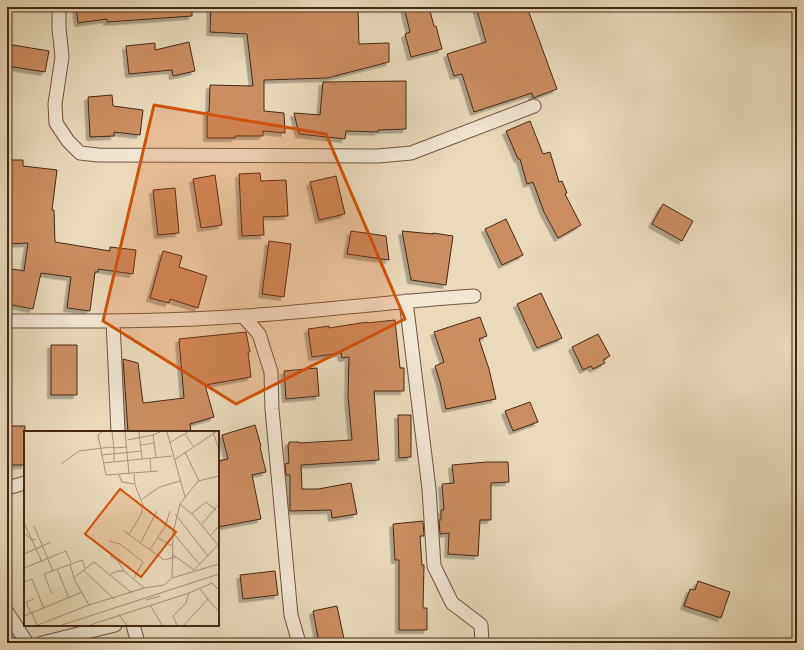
<svg xmlns="http://www.w3.org/2000/svg" width="804" height="650" font-family="'Gentium Book Plus',serif">
  <style>
    .building { fill: #cb8e64; stroke: #462814; filter: url(#shadow) }
    .lines { fill: none; stroke-linecap: round; stroke-linejoin: round }
    .minor-casing { stroke: #6f543e; stroke-width: 15 }
    .minor { stroke: #f1e7d2; stroke-width: 13 }
    .marked { fill: #d0520d; fill-opacity: 0.2; stroke: #d0520d; stroke-width: 3; stroke-linejoin: round }
    .inset-road { fill: none; stroke: #a89378; stroke-width: 1 }
    .view { fill: #d0520d; fill-opacity: 0.15; stroke: #d0520d; stroke-width: 2 }
    .inset-edge { fill: none; stroke: #462814; stroke-width: 2 }
  </style>
  <defs>
    <filter id="shadow"><feDropShadow dx="-3.5" dy="3.5" stdDeviation="0" flood-color="#0004"/></filter>
  </defs>
  <rect width="100%" height="100%" fill="#eadaba"/>
  <filter id="stains"><feTurbulence type="fractalNoise" baseFrequency=".005" numOctaves="4"/><feColorMatrix values="0 0 0 0 .2 0 0 0 0 .09 0 0 0 0 .02 0 0 0 .5 -.17"/></filter>
  <radialGradient id="worn" r=".72"><stop offset=".6" stop-color="#630" stop-opacity="0"/><stop offset="1" stop-color="#630" stop-opacity=".3"/></radialGradient>
  <path class="building" d="M 76,7 L 192,7 L 192,16 L 107,22 L 107,19 L 78,23 Z
    M 211,7 L 358,7 L 359,44 L 389,43 L 389,62 L 327,78 L 264,80 L 264,111 L 284,113 L 285,133 L 263,131 L 263,136 L 235,136 L 235,138 L 207,138 L 207,112 L 209,112 L 210,85 L 253,86 L 247,34 L 210,32 Z
    M 404,7 L 429,7 L 434,26 L 436,26 L 442,49 L 411,57 L 405,34 L 410,32 Z
    M 476,7 L 527,7 L 557,89 L 533,98 L 532,93 L 474,112 L 462,74 L 454,76 L 447,54 L 486,42 Z
    M 189,42 L 195,71 L 173,76 L 172,70 L 129,74 L 126,46 L 155,43 L 155,50 Z
    M 7,44 L 49,51 L 45,72 L 7,66 Z
    M 406,81 L 406,129 L 378,130 L 378,132 L 346,131 L 345,139 L 299,134 L 294,113 L 320,115 L 323,82 Z
    M 112,95 L 113,106 L 143,110 L 140,135 L 114,132 L 114,136 L 90,137 L 88,97 Z
    M 530,121 L 543,154 L 550,152 L 559,182 L 562,181 L 567,193 L 565,194 L 581,225 L 558,238 L 544,212 L 533,182 L 527,184 L 520,159 L 518,159 L 506,131 Z
    M 7,160 L 23,160 L 23,166 L 57,170 L 52,210 L 54,210 L 55,242 L 110,251 L 110,247 L 136,250 L 133,274 L 98,269 L 98,272 L 95,272 L 90,311 L 67,308 L 71,277 L 41,273 L 33,309 L 7,304 L 7,268 L 24,271 L 28,243 L 7,244 Z
    M 260,173 L 261,181 L 286,180 L 288,216 L 263,217 L 264,235 L 242,236 L 239,174 Z
    M 215,175 L 222,225 L 201,228 L 193,179 Z
    M 336,176 L 345,214 L 319,220 L 310,182 Z
    M 175,188 L 179,233 L 158,235 L 153,190 Z
    M 663,204 L 693,221 L 682,241 L 652,224 Z
    M 506,219 L 523,255 L 502,265 L 485,229 Z
    M 351,231 L 386,236 L 389,260 L 347,254 Z
    M 402,231 L 433,234 L 433,233 L 453,236 L 446,285 L 411,280 Z
    M 269,241 L 291,244 L 284,297 L 262,294 Z
    M 163,251 L 182,256 L 179,267 L 207,276 L 198,308 L 170,299 L 169,303 L 150,298 Z
    M 541,293 L 562,338 L 537,348 L 517,304 Z
    M 480,317 L 487,336 L 479,339 L 489,369 L 496,399 L 446,409 L 440,382 L 435,366 L 444,362 L 434,332 Z
    M 395,320 L 400,368 L 404,368 L 404,391 L 374,391 L 379,460 L 301,465 L 302,489 L 318,489 L 351,483 L 357,514 L 332,518 L 331,510 L 290,511 L 290,475 L 286,475 L 285,464 L 289,463 L 288,444 L 289,444 L 289,442 L 299,442 L 299,443 L 352,440 L 348,396 L 349,357 L 342,358 L 341,353 L 312,357 L 308,329 L 329,326 L 329,328 L 367,322 L 367,323 Z
    M 246,332 L 250,352 L 248,352 L 251,377 L 205,385 L 214,417 L 190,424 L 191,432 L 128,432 L 123,359 L 138,363 L 143,403 L 184,398 L 179,339 Z
    M 598,334 L 610,356 L 603,360 L 605,363 L 593,369 L 591,366 L 583,370 L 572,347 Z
    M 51,345 L 77,345 L 77,395 L 51,395 Z
    M 317,368 L 319,396 L 286,399 L 284,371 Z
    M 530,402 L 538,422 L 513,431 L 505,411 Z
    M 398,415 L 411,415 L 411,457 L 399,458 Z
    M 255,425 L 261,446 L 260,447 L 266,472 L 252,475 L 261,519 L 218,527 L 218,461 L 228,459 L 222,435 Z
    M 11,426 L 25,426 L 25,465 L 11,465 Z
    M 487,462 L 508,462 L 509,482 L 491,483 L 491,520 L 480,520 L 478,556 L 448,554 L 449,533 L 440,534 L 439,520 L 441,520 L 441,510 L 444,510 L 442,484 L 454,483 L 452,465 Z
    M 423,521 L 424,536 L 420,536 L 422,565 L 424,565 L 423,608 L 427,608 L 427,630 L 399,630 L 399,560 L 395,560 L 393,524 Z
    M 275,571 L 278,595 L 243,599 L 240,575 Z
    M 698,581 L 730,592 L 721,618 L 684,606 L 690,589 L 695,590 Z
    M 337,606 L 344,639 L 319,643 L 313,611 Z"/>
  <g class="lines">
    <g class="minor-casing">
      <path id="minor" d="M 59,7 L 59,28 L 62,57 L 55,104 L 56,123 L 68,141 L 80,153 L 98,155 L 378,156 L 411,153 L 534,106
        M 406,301 L 429,489 L 434,566 L 452,603 L 481,625 L 482,643
        M 243,316 L 259,334 L 271,372 L 272,409 L 291,615 L 299,643
        M 7,321 C 86,321 165,322 244,316 C 321,311 397,301 474,296
        M 113,321 L 118,432
        M 7,488 L 25,483
        M 7,612 L 27,643
        M 133,625 L 138,643
        M 42,643 L 115,625"/>
    </g>
    <use href="#minor" class="minor"/>
  </g>
  <path class="marked" d="M 154,105 L 326,134 L 405,319 L 236,404 L 103,321 Z"/>
  <g transform="translate(24 431)">
    <rect width="195" height="195" fill="#eadaba"/>
    <path class="inset-road" d="M 78,1 L 74,4 L 82,44 L 134,40M 88,1 L 90,17 L 103,16M 101,1 L 105,43M 115,1 L 118,28M 143,1 L 161,66M 189,1 L 195,19M 161,3 L 169,15M 103,9 L 129,4M 145,12 L 164,1M 117,14 L 130,12M 161,21 L 175,50M 77,24 L 118,20M 132,26 L 129,4 L 136,1M 126,27 L 127,41M 150,29 L 192,1M 79,32 L 148,25M 37,33 L 55,20 L 87,16 L 90,17 L 90,30M 95,44 L 98,51 L 110,53M 118,68 L 136,56 L 156,50M 156,73 L 170,85 L 194,114M 151,83 L 184,125M 167,83 L 182,71 L 192,79M 0,92 L 18,131M 178,93 L 195,73M 10,95 L 29,140M 100,100 L 140,129 L 152,126M 0,102 L 7,108 L 12,109M 105,103 L 117,84 L 119,74 L 111,54 L 110,43M 150,103 L 175,133M 186,105 L 195,95M 134,107 L 148,115M 85,110 L 96,113 L 119,131 L 110,147M 117,111 L 133,80M 126,118 L 141,96 L 146,80M 0,123 L 27,111M 148,123 L 170,139M 86,125 L 94,130 L 100,140M 46,133 L 51,150 L 65,174M 0,137 L 42,120 L 47,132M 33,138 L 45,167M 59,139 L 90,168M 170,139 L 194,114M 87,143 L 93,140 L 100,140 L 120,157M 51,146 L 70,131 L 108,162M 148,147 L 149,102 L 156,73 L 174,50 L 195,45M 0,151 L 8,148 L 20,178M 176,158 L 184,168M 28,163 L 20,143 L 58,129 L 61,137M 122,169 L 136,165M 126,174 L 138,194M 8,182 L 13,194M 7,183 L 2,171 L 10,168M 94,183 L 103,194M 0,185 L 58,161M 14,194 L 65,174 L 120,157 L 140,154 L 148,147 L 195,133M 38,194 L 195,143M 66,194 L 165,162 L 188,152 L 195,159M 153,194 L 149,185 L 162,172 L 165,162M 160,194 L 184,168 L 195,181"/>
    <path class="view" d="M 96,58 L 152,101 L 117,146 L 61,103 Z"/>
    <rect width="195" height="195" class="inset-edge"/>
  </g>
  <rect width="804" height="650" fill="none" stroke="#eadaba" stroke-width="24"/>
  <rect x="8" y="8" width="788" height="634" fill="none" stroke="#462814" stroke-width="2"/>
  <rect x="12" y="12" width="780" height="626" fill="none" stroke="#462814"/>
  <rect width="100%" height="100%" filter="url(#stains)"/>
  <rect width="100%" height="100%" fill="url(#worn)"/>
</svg>
